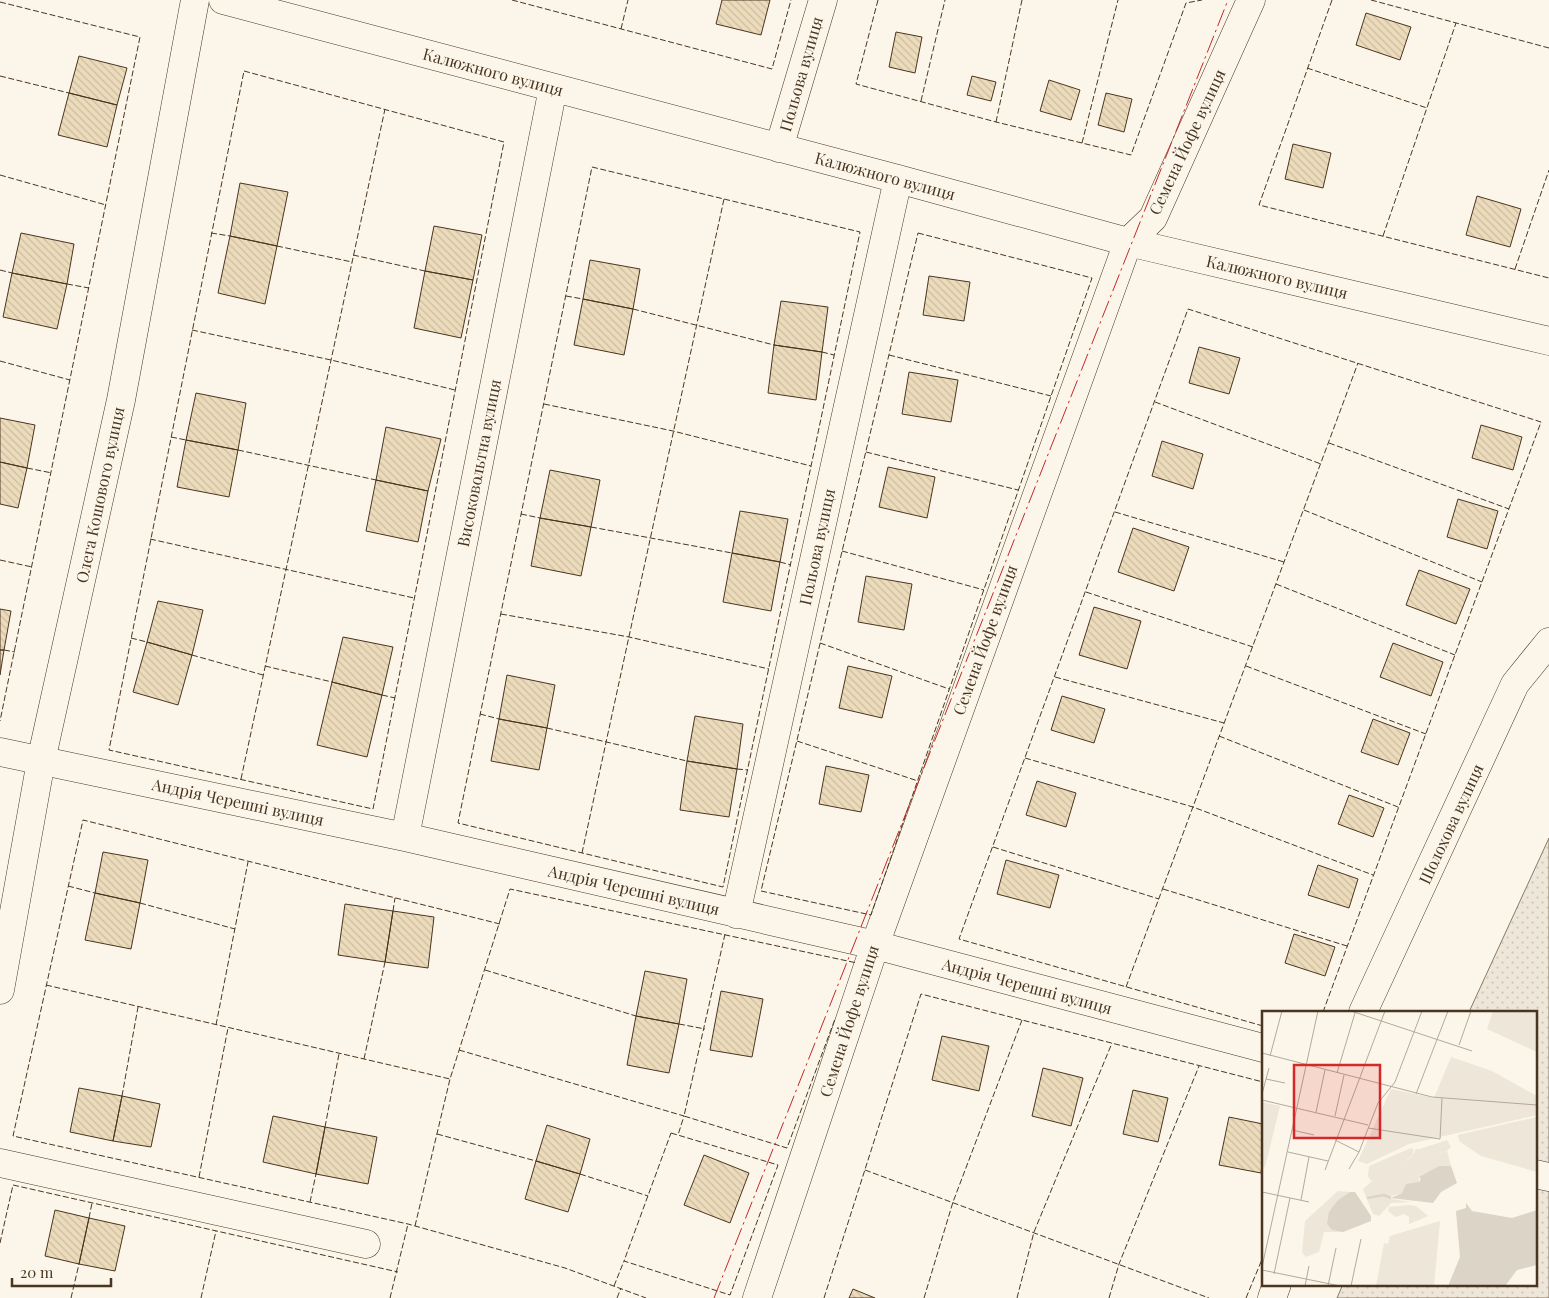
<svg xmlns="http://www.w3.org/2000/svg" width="1549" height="1298" font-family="'Playfair Display',serif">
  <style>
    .garden { fill: url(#garden-dots); stroke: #887966 }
    .building { fill: url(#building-back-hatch); stroke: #4a3520 }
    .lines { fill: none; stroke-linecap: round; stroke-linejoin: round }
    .minor-casing { stroke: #4a3520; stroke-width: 29 }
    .minor { stroke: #fbf6e9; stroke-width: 28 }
    .fence { stroke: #4a3520; stroke-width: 1; stroke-dasharray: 6 2.5; stroke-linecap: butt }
    .power { stroke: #c62828; stroke-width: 1; stroke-dasharray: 18 4 2.5 4; stroke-linecap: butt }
    .labels { text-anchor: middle; stroke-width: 4; stroke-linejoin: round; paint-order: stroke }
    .street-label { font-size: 16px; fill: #4a3520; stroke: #fbf6e9 }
    .inset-river { fill: none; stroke: #dcd4c6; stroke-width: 2.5 }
    .inset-road { fill: none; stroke: #b4a999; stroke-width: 1 }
    .view { fill: #d62828; fill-opacity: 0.15; stroke: #d62828; stroke-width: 2.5 }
    .inset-edge { fill: none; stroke: #4a3520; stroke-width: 2.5 }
  </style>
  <defs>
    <pattern id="garden-dots" width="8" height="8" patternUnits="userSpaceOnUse" patternTransform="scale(1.25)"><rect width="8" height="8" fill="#ede6d9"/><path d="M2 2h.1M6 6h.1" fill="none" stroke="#cdc6ba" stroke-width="1.8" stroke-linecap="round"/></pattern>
    <pattern id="building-back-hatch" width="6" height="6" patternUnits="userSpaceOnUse" patternTransform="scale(1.25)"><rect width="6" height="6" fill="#ecdcbc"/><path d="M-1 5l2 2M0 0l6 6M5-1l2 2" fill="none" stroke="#ccbda1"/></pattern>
  </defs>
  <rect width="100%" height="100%" fill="#fbf6e9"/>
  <path class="garden" d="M 1549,838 L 1549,1298 L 1337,1298 L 1343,1284 L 1535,1284 L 1535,1012 L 1469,1012 Z"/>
  <path class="building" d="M 722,0 L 770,0 L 761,35 L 716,24 Z
    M 1366,13 L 1411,27 L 1400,60 L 1356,45 Z
    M 896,32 L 922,37 L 915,73 L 889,67 Z
    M 79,56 L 127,68 L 117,105 L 69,93 Z
    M 972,76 L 996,82 L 991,101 L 967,95 Z
    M 1049,80 L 1080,90 L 1071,120 L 1040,111 Z
    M 69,93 L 117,105 L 107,147 L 58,135 Z
    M 1106,93 L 1132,99 L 1124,132 L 1098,125 Z
    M 1293,144 L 1331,153 L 1323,188 L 1285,179 Z
    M 240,183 L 288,192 L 277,246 L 230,236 Z
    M 1477,196 L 1521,209 L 1510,247 L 1466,235 Z
    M 434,226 L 482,235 L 473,280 L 425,271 Z
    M 21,233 L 74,244 L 67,284 L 12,273 Z
    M 230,236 L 277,246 L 265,304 L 218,293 Z
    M 590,260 L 640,269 L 633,309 L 583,299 Z
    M 425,271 L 473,280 L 461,338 L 414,328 Z
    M 12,273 L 67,284 L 57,329 L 3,317 Z
    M 929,276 L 970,282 L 964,321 L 923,315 Z
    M 583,299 L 633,309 L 624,355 L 574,345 Z
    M 781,301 L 828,307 L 822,352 L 774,345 Z
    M 774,345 L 822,352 L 816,400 L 768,393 Z
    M 1199,347 L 1240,358 L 1229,394 L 1189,383 Z
    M 909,372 L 958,380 L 951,422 L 902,414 Z
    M 196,393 L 246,403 L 238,450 L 186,440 Z
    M 0,418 L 35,425 L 27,468 L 0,462 Z
    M 1481,425 L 1522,437 L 1513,470 L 1472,458 Z
    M 386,427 L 441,439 L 428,491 L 376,480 Z
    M 186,440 L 238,450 L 229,497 L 177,487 Z
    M 1162,441 L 1203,454 L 1193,489 L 1152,476 Z
    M 0,462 L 27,468 L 18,508 L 0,504 Z
    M 888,467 L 935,477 L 927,518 L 879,507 Z
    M 550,470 L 600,480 L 591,527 L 540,518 Z
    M 376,480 L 428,491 L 418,542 L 366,531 Z
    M 1458,499 L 1498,511 L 1487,549 L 1447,537 Z
    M 740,511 L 788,519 L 780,562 L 732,553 Z
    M 540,518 L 591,527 L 581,576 L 531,566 Z
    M 1133,528 L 1189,547 L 1174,591 L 1118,572 Z
    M 732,553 L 780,562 L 771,611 L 723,602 Z
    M 1419,570 L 1470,589 L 1456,624 L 1406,605 Z
    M 866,576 L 912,584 L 904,630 L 858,622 Z
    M 158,601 L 203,610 L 192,655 L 147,642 Z
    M 1094,607 L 1141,621 L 1127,669 L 1079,655 Z
    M 0,609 L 11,611 L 4,650 L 0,650 Z
    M 343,637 L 393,647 L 382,695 L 332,682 Z
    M 147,642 L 192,655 L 178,705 L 133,692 Z
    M 1393,643 L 1443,662 L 1431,696 L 1380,677 Z
    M 0,650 L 4,650 L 0,675 Z
    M 848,666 L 892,676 L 882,718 L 839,708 Z
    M 507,675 L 555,685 L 547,728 L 499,719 Z
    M 332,682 L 382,695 L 367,757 L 317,745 Z
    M 1062,696 L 1105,709 L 1094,743 L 1051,730 Z
    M 695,716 L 743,724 L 737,769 L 687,761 Z
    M 499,719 L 547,728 L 539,770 L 491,761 Z
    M 1373,719 L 1410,733 L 1398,765 L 1361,752 Z
    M 687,761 L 737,769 L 729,817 L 680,810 Z
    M 826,766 L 869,775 L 861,812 L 819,804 Z
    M 1037,781 L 1076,793 L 1066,827 L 1026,815 Z
    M 1349,795 L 1384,808 L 1373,837 L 1338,824 Z
    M 103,852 L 148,860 L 140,903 L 95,893 Z
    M 1006,860 L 1059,875 L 1050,908 L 997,894 Z
    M 1318,865 L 1358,879 L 1349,908 L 1308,895 Z
    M 95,893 L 140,903 L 131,949 L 85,940 Z
    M 345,904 L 393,911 L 385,962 L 338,955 Z
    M 393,911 L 434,917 L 428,968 L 385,962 Z
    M 1294,934 L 1335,947 L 1325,976 L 1285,963 Z
    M 645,971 L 687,979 L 679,1024 L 636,1016 Z
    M 721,991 L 763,999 L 752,1057 L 710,1050 Z
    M 636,1016 L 679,1024 L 669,1073 L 627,1065 Z
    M 942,1036 L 989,1046 L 979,1091 L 932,1080 Z
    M 1043,1068 L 1083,1078 L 1071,1126 L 1032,1116 Z
    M 79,1088 L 122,1096 L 113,1141 L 70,1132 Z
    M 1133,1090 L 1168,1098 L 1158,1142 L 1123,1134 Z
    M 122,1096 L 160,1104 L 151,1147 L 113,1141 Z
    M 273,1116 L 325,1127 L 316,1174 L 263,1162 Z
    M 1229,1117 L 1263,1124 L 1263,1164 L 1261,1173 L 1219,1165 Z
    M 547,1125 L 590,1139 L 580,1174 L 536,1161 Z
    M 325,1127 L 377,1137 L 368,1184 L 316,1174 Z
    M 704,1155 L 749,1173 L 730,1223 L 684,1205 Z
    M 536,1161 L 580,1174 L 568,1212 L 525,1199 Z
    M 55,1210 L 89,1218 L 79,1264 L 45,1256 Z
    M 89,1218 L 125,1226 L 115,1271 L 79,1264 Z
    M 853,1289 L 875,1298 L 849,1298 Z"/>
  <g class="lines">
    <g class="minor-casing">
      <path id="minor" d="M 223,0 L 898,179 L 1128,242 L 1549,341
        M 779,148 L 823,0
        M 0,752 L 405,837 L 875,945 L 1263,1048
        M 405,837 L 553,88
        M 736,914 L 898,179
        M 0,990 L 41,761 L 121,400 L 195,0
        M 1363,1012 L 1515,684 L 1549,642
        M 0,1163 L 366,1244
        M 1535,1174 L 1549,1177
        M 757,1298 L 875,945 L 1128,242 L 1153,218 L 1251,0
        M 1272,1298 L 1277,1284"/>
    </g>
    <use href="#minor" class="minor"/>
    <path class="fence" d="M 512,0 L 772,69 L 791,0
      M 878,0 L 856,84 L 996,122 L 1131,155 L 1186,3 L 1202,0
      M 1332,0 L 1259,205 L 1549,278
      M 1371,0 L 1549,48
      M 0,2 L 140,37 L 0,721
      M 621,29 L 628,0
      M 1307,68 L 1427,108
      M 244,71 L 504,142 L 373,809 L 109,750 Z
      M 0,76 L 69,93
      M 921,101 L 945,0
      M 996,122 L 1022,0
      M 1082,143 L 1118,0
      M 592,167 L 860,232 L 723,887 L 458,823 Z
      M 0,175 L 106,205
      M 211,233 L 230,236
      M 918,233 L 1092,278 L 871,915 L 761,891 Z
      M 1383,236 L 1456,23
      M 277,246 L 352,262
      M 353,255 L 425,271
      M 1515,269 L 1549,170
      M 0,270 L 12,273
      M 67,284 L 89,288
      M 566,296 L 583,299
      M 633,309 L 774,345
      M 192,330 L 331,360 L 455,390
      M 822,352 L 834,355
      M 889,355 L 1051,396
      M 0,361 L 70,380
      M 1155,402 L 1321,464
      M 544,404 L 673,431 L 811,466
      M 171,437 L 186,440
      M 1329,443 L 1509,509
      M 238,450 L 376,480
      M 866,452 L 1018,490
      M 27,468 L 52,473
      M 1304,510 L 1482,582
      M 1115,512 L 1284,562
      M 521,514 L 540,518
      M 591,527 L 732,553
      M 150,539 L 414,598
      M 842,551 L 984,590
      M 0,560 L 32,567
      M 780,562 L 791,565
      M 1276,584 L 1455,655
      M 1086,592 L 1253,647
      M 501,614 L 629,637 L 769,669
      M 131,638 L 147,642
      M 820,643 L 949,689
      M 4,650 L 15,652
      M 192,655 L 263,675
      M 265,666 L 332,682
      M 1246,666 L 1426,734
      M 1055,677 L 1224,723
      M 382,695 L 395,698
      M 480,714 L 499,719
      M 547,728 L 687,761
      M 1219,736 L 1398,807
      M 797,741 L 918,781
      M 1025,758 L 1193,807 L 1373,875
      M 737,769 L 748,770
      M 241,779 L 385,109
      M 993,847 L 1159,899
      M 582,853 L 724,199
      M 68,886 L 95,893
      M 1163,889 L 1347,946
      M 140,903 L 235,929
      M 393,911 L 395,898
      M 500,924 L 83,820 L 13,1136 L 408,1224 L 565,1268 L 646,1298
      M 725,934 L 684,1116 L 787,1148 L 835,1019
      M 485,970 L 636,1016
      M 46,985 L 450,1079
      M 1126,987 L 1358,363
      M 679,1024 L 705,1029
      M 216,1025 L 248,862
      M 1263,1026 L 959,939 L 1188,309 L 1541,422 L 1323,1012
      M 459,1050 L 684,1116 L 678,1135
      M 364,1059 L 385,962
      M 122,1096 L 138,1007
      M 325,1127 L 339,1054
      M 671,1133 L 778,1165 L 730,1295 L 624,1261 Z
      M 437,1134 L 536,1161
      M 865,1170 L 1209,1298
      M 580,1174 L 648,1196
      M 199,1177 L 228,1028
      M 310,1202 L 316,1174
      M 89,1218 L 92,1203
      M 415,1226 L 450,1079 L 510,889 L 857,963
      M 0,1243 L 13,1185 L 398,1272
      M 614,1286 L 624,1261
      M 71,1298 L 79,1264
      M 201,1298 L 216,1231
      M 390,1298 L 408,1224
      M 617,1298 L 621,1288
      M 824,1298 L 921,994 L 1263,1082
      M 924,1298 L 953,1202 L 1022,1020
      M 1017,1298 L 1034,1232 L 1112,1043
      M 1109,1298 L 1119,1264 L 1199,1066
      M 1246,1298 L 1263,1257"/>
    <path class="power" d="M 714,1298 L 1228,0"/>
  </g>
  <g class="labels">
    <g class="street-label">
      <text transform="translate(493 72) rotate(15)" y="6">Калюжного вулиця</text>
      <text transform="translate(801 74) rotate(-74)" y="6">Польова вулиця</text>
      <text transform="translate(1187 142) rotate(-65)" y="6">Семена Йофе вулиця</text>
      <text transform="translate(885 176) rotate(15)" y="6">Калюжного вулиця</text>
      <text transform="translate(1277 277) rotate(13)" y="6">Калюжного вулиця</text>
      <text transform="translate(479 463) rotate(-79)" y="6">Високовольтна вулиця</text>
      <text transform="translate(100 495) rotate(-78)" y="6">Олега Кошового вулиця</text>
      <text transform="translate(817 547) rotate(-78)" y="6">Польова вулиця</text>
      <text transform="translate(985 640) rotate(-70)" y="6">Семена Йофе вулиця</text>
      <text transform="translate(238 802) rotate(12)" y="6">Андрія Черешні вулиця</text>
      <text transform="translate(1451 824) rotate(-65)" y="6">Шолохова вулиця</text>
      <text transform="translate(634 890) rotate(13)" y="6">Андрія Черешні вулиця</text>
      <text transform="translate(1027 986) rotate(15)" y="6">Андрія Черешні вулиця</text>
      <text transform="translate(849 1021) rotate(-72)" y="6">Семена Йофе вулиця</text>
    </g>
  </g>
  <g transform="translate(1262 1011)">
    <rect width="275" height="275" fill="#fbf6e9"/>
    <path d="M 0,91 L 18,95 L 3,156 L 0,156 Z" fill="#ede6d9"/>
    <path d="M 275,106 L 275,161 L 219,145 L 197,130 L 196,124 ZM 185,129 L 189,136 L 185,140 L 162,146 L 158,138 ZM 149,137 L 152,139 L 150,145 L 115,167 L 109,170 L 106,165 L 107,155 ZM 147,194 L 154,195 L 166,205 L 147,213 L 147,206 L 142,203 L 134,206 L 126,200 L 127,196 ZM 178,210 L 172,275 L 114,275 L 122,232 L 126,233 L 128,225 Z" fill="#ede6d9"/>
    <path d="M 154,138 L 158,138 L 162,146 L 185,140 L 189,155 L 177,155 L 157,166 L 157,171 L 143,175 L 140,182 L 129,185 L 129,188 L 150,191 L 129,192 L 117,205 L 111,203 L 101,178 L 122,160 L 150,146 ZM 76,180 L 88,181 L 76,189 L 67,205 L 70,219 L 81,221 L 62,221 L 57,241 L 44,246 L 40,241 L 43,210 Z" fill="#ede6d9"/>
    <path d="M 231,0 L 275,0 L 275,41 L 225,18 ZM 189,46 L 230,60 L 275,85 L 275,104 L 147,133 L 105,153 L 96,150 L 129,78 L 172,87 Z" fill="#ede6d9"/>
    <path d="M 177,155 L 189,155 L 195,172 L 179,181 L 171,192 L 129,187 L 140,182 L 144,173 L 157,171 L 159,168 L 157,166 ZM 88,181 L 93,181 L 109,205 L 109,210 L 81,221 L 70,219 L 65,213 L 67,201 L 76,189 ZM 204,192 L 210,200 L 250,207 L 275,199 L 275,254 L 255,259 L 243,275 L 186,275 L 198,246 L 194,200 L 204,197 Z" fill="#dcd4c6"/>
    <path class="inset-river" d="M 105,187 L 122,184 L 129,187"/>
    <path class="inset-road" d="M 89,0 L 210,40M 197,34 L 209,0M 0,42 L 170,86 L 275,94M 8,45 L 20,0M 75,62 L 93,2M 4,68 L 23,72M 0,83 L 7,57M 154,83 L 186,0M 0,89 L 106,114M 54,101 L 63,59M 73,105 L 82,64M 106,117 L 178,128 L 180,87M 30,119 L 52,124M 73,129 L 97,141M 26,141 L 66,150M 87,158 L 97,141 L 116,92 L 133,71 L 160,0M 63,159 L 123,0M 0,181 L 47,191M 39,189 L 47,146M 0,256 L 56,0M 0,259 L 78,275M 12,263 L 28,187M 43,275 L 47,255M 66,275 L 74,237M 89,275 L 99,228"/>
    <path class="view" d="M 32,54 L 118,54 L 118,127 L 32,127 Z"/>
    <rect width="275" height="275" class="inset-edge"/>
  </g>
  <path d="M12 1278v8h99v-8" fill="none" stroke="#4a3520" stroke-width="2.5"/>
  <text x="20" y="1278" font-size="15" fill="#4a3520" stroke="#fbf6e9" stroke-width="4" paint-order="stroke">20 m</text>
</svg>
